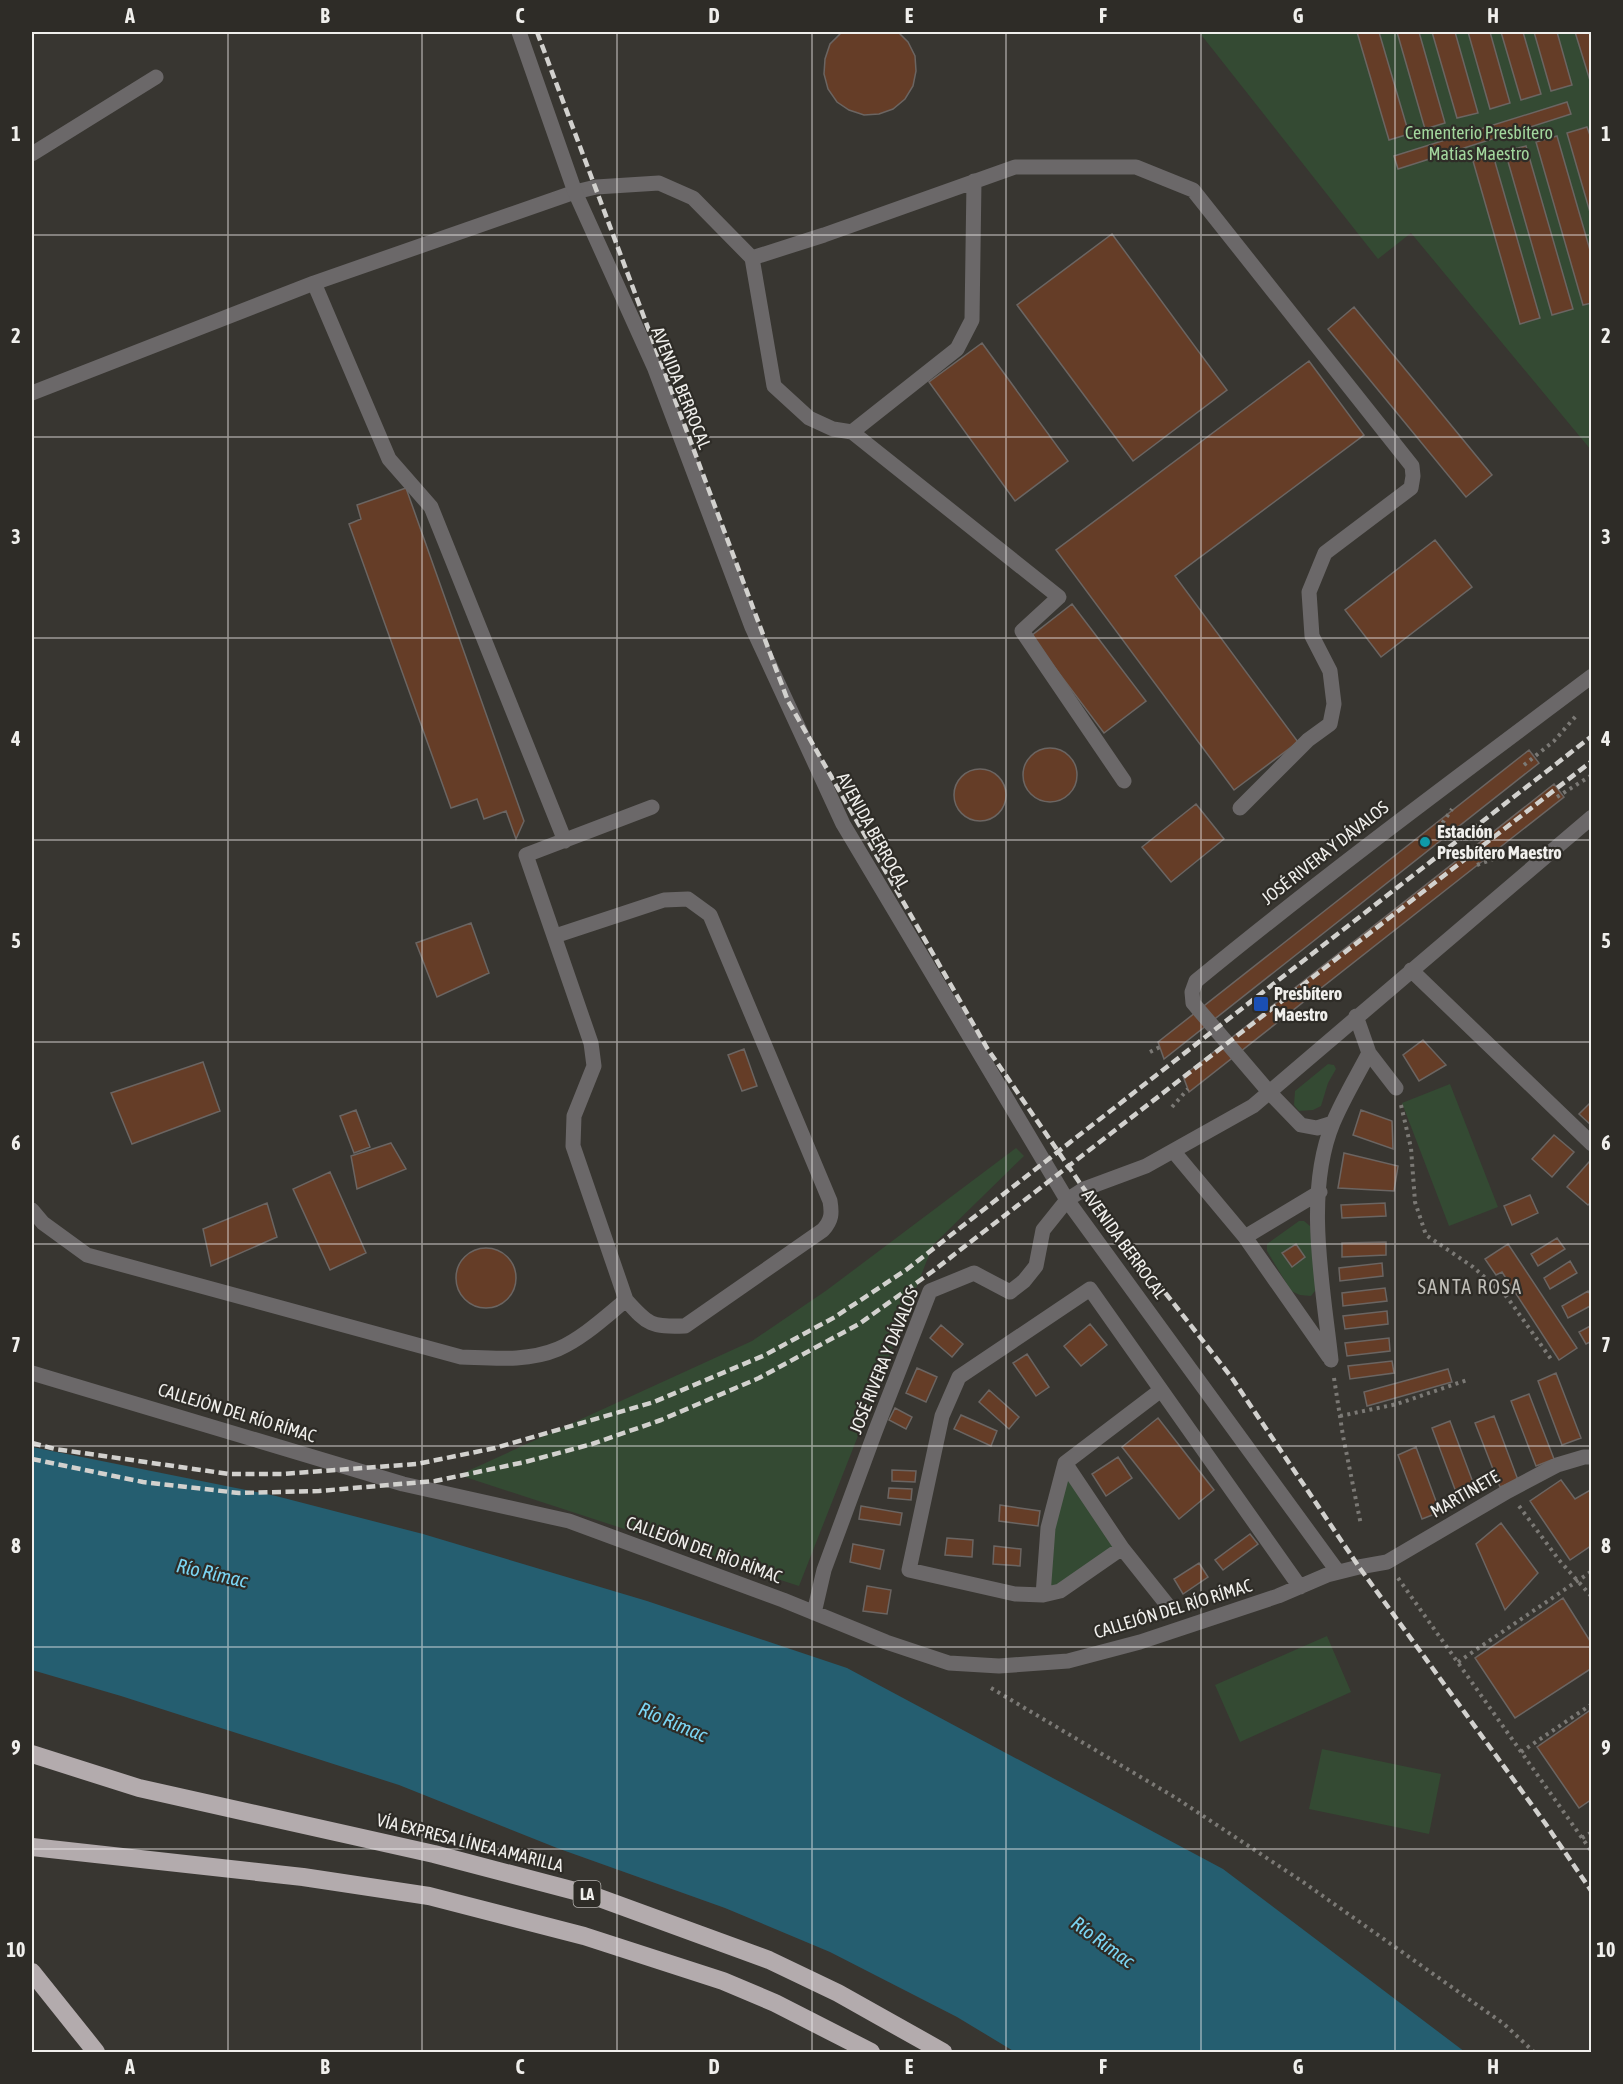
<svg xmlns="http://www.w3.org/2000/svg" width="1623" height="2084" font-family="'Asap Condensed',sans-serif">
  <style>
    .green { fill: #344a33 }
    .water { fill: #255e70 }
    .building { fill: #653d27; stroke: #6b6562; stroke-width: 1.5 }
    .lines { fill: none; stroke-linecap: round; stroke-linejoin: round }
    .path { stroke: #7b7975; stroke-width: 4; stroke-dasharray: 3 4.5; stroke-linecap: butt }
    .service { stroke: #6b6869; stroke-width: 15 }
    .minor { stroke: #6b6869; stroke-width: 15 }
    .motorway { stroke: #b3abad; stroke-width: 18 }
    .rail { stroke: #d2d1ce; stroke-width: 4.5; stroke-dasharray: 9 4.5; stroke-linecap: butt }
    .grid { fill: none; stroke: #f0efec; stroke-width: 1.5; stroke-opacity: 0.55 }
    .culture-dot { fill: #0f9aa8; stroke: #2e2c27; stroke-width: 2 }
    .transit-dot { fill: #1a4fb4; stroke: #2e2c27; stroke-width: 2 }
    .labels { text-anchor: middle; stroke-width: 4.5; stroke-linejoin: round; paint-order: stroke }
    .shield { fill: #2e2c27; stroke: #b6b4b1; stroke-width: 1.5 }
    .shield-label { font-size: 16px; font-weight: bold; fill: #f0efec }
    .park-label { font-size: 18px; fill: #a2d69d; stroke: #2e2c27 }
    .street-label { font-size: 18px; fill: #f0efec; stroke: #2e2c27 }
    .poi-label { font-size: 18px; font-weight: bold; fill: #f0efec; stroke: #2e2c27; text-anchor: start }
    .neighbourhood-label { font-size: 20px; letter-spacing: 1.5px; fill: #c0beb8; stroke: #2e2c27 }
    .water-label { font-size: 20px; font-style: italic; fill: #7bd5f3; stroke: #2e2c27 }
    .neatline { fill: none; stroke: #f0efec; stroke-width: 2 }
    .grid-label { font-size: 20px; text-anchor: middle; font-weight: bold; fill: #f0efec }
  </style>
  <rect width="100%" height="100%" fill="#383631"/>
  <path class="green" d="M 1199,32 L 1591,32 L 1591,450 L 1411,233 L 1378,259 Z
    M 1328,1064 L 1334,1065 L 1336,1069 L 1328,1083 L 1321,1106 L 1313,1110 L 1299,1111 L 1294,1105 L 1295,1091 Z
    M 1450,1084 L 1498,1207 L 1449,1226 L 1402,1103 Z
    M 1016,1148 L 1024,1156 L 933,1245 L 799,1586 L 459,1475 L 752,1341 L 827,1290 Z
    M 1299,1221 L 1304,1221 L 1310,1226 L 1316,1285 L 1315,1291 L 1311,1296 L 1300,1295 L 1291,1291 L 1267,1251 L 1267,1244 Z
    M 1065,1463 L 1122,1548 L 1043,1595 Z
    M 1327,1636 L 1351,1692 L 1240,1742 L 1215,1685 Z
    M 1322,1749 L 1441,1774 L 1429,1834 L 1309,1809 Z"/>
  <path class="water" d="M 32,1447 L 276,1496 L 423,1534 L 647,1601 L 847,1668 L 1223,1869 L 1465,2052 L 1015,2052 L 957,2017 L 830,1952 L 725,1908 L 557,1848 L 399,1785 L 121,1696 L 32,1670 Z"/>
  <path class="building" d="M 842,32 L 898,32 L 908,42 L 915,56 L 916,71 L 913,86 L 905,99 L 893,109 L 879,114 L 864,115 L 849,110 L 837,102 L 828,89 L 824,74 L 825,59 L 830,44 Z
    M 1357,32 L 1379,32 L 1409,134 L 1389,140 Z
    M 1397,32 L 1419,32 L 1445,123 L 1425,129 Z
    M 1432,32 L 1455,32 L 1478,113 L 1457,118 Z
    M 1468,32 L 1490,32 L 1510,103 L 1490,109 Z
    M 1501,32 L 1523,32 L 1541,94 L 1521,100 Z
    M 1534,32 L 1557,32 L 1572,85 L 1551,91 Z
    M 1575,32 L 1592,32 L 1592,87 Z
    M 1567,102 L 1571,114 L 1398,169 L 1394,156 Z
    M 1587,127 L 1592,141 L 1592,219 L 1567,133 Z
    M 1557,136 L 1592,257 L 1592,303 L 1583,305 L 1536,142 Z
    M 1526,146 L 1573,309 L 1552,315 L 1505,151 Z
    M 1493,155 L 1540,318 L 1520,324 L 1473,161 Z
    M 1112,234 L 1227,390 L 1133,461 L 1017,305 Z
    M 1354,307 L 1492,475 L 1466,497 L 1328,329 Z
    M 982,343 L 1068,461 L 1015,501 L 929,382 Z
    M 1309,361 L 1364,435 L 1175,576 L 1298,742 L 1234,790 L 1056,550 Z
    M 406,488 L 524,821 L 516,839 L 506,811 L 484,819 L 477,799 L 451,808 L 349,524 L 361,519 L 357,505 Z
    M 1435,540 L 1472,587 L 1381,657 L 1345,610 Z
    M 1072,604 L 1146,701 L 1104,733 L 1031,636 Z
    M1023 775a27 27 0 1 1 54 0a27 27 0 1 1-54 0Z
    M 1529,750 L 1539,763 L 1164,1059 L 1158,1042 Z
    M954 795a26 26 0 1 1 52 0a26 26 0 1 1-52 0Z
    M 1554,784 L 1564,797 L 1189,1092 L 1183,1076 Z
    M 1196,804 L 1224,839 L 1171,882 L 1142,847 Z
    M 471,923 L 489,973 L 437,997 L 416,943 Z
    M 1423,1040 L 1446,1065 L 1419,1081 L 1403,1055 Z
    M 744,1049 L 757,1086 L 742,1091 L 728,1055 Z
    M 203,1062 L 220,1111 L 132,1144 L 111,1093 Z
    M 1592,1101 L 1592,1126 L 1579,1114 Z
    M 356,1110 L 370,1147 L 354,1153 L 340,1116 Z
    M 1361,1110 L 1392,1121 L 1393,1149 L 1353,1135 Z
    M 1554,1135 L 1574,1152 L 1552,1177 L 1532,1159 Z
    M 391,1143 L 406,1169 L 357,1189 L 351,1156 Z
    M 1344,1153 L 1398,1166 L 1394,1191 L 1338,1188 Z
    M 1589,1162 L 1592,1164 L 1592,1201 L 1588,1205 L 1567,1187 Z
    M 330,1172 L 366,1253 L 330,1270 L 293,1189 Z
    M 1530,1195 L 1538,1213 L 1512,1225 L 1504,1206 Z
    M 267,1203 L 277,1237 L 211,1266 L 203,1229 Z
    M 1385,1203 L 1386,1216 L 1342,1218 L 1341,1205 Z
    M 1557,1238 L 1565,1249 L 1538,1266 L 1531,1254 Z
    M 1386,1242 L 1386,1255 L 1342,1257 L 1342,1243 Z
    M 1296,1244 L 1305,1257 L 1292,1267 L 1282,1253 Z
    M 1508,1244 L 1577,1348 L 1559,1360 L 1502,1272 L 1496,1275 L 1485,1259 Z
    M456 1278a30 30 0 1 1 60 0a30 30 0 1 1-60 0Z
    M 1570,1261 L 1577,1273 L 1550,1289 L 1544,1278 Z
    M 1382,1263 L 1383,1276 L 1340,1281 L 1339,1268 Z
    M 1385,1288 L 1387,1301 L 1343,1306 L 1342,1293 Z
    M 1588,1291 L 1592,1297 L 1592,1305 L 1568,1318 L 1562,1306 Z
    M 1387,1311 L 1388,1324 L 1345,1329 L 1343,1316 Z
    M 1090,1324 L 1107,1345 L 1081,1366 L 1064,1346 Z
    M 941,1325 L 963,1344 L 952,1357 L 930,1338 Z
    M 1592,1325 L 1592,1341 L 1586,1344 L 1579,1332 Z
    M 1389,1338 L 1390,1351 L 1347,1356 L 1345,1343 Z
    M 1027,1354 L 1049,1387 L 1036,1396 L 1013,1363 Z
    M 1392,1361 L 1394,1373 L 1350,1379 L 1348,1366 Z
    M 917,1368 L 937,1377 L 926,1402 L 906,1393 Z
    M 1448,1369 L 1452,1382 L 1367,1406 L 1364,1392 Z
    M 1556,1373 L 1581,1438 L 1562,1445 L 1538,1381 Z
    M 989,1390 L 1019,1417 L 1009,1429 L 979,1402 Z
    M 1529,1394 L 1554,1459 L 1536,1466 L 1511,1401 Z
    M 895,1408 L 912,1417 L 906,1429 L 889,1420 Z
    M 961,1415 L 997,1431 L 991,1446 L 954,1429 Z
    M 1494,1416 L 1518,1480 L 1500,1487 L 1475,1423 Z
    M 1158,1418 L 1214,1490 L 1179,1519 L 1122,1447 Z
    M 1450,1421 L 1474,1485 L 1456,1492 L 1432,1428 Z
    M 1416,1447 L 1440,1512 L 1422,1519 L 1398,1455 Z
    M 1118,1457 L 1132,1478 L 1106,1496 L 1092,1474 Z
    M 892,1470 L 916,1471 L 915,1482 L 892,1481 Z
    M 1561,1480 L 1575,1499 L 1592,1489 L 1592,1545 L 1570,1560 L 1530,1501 Z
    M 889,1488 L 912,1489 L 911,1500 L 888,1498 Z
    M 1000,1505 L 1040,1511 L 1038,1526 L 999,1521 Z
    M 861,1506 L 902,1513 L 900,1525 L 859,1519 Z
    M 1501,1523 L 1538,1573 L 1505,1610 L 1476,1544 Z
    M 1250,1534 L 1258,1544 L 1223,1570 L 1215,1560 Z
    M 947,1538 L 973,1540 L 972,1557 L 945,1555 Z
    M 853,1544 L 884,1550 L 880,1569 L 850,1562 Z
    M 994,1546 L 1021,1549 L 1020,1566 L 993,1564 Z
    M 1199,1563 L 1208,1577 L 1183,1594 L 1174,1579 Z
    M 867,1586 L 891,1590 L 887,1614 L 863,1611 Z
    M 1563,1598 L 1592,1644 L 1592,1668 L 1515,1718 L 1475,1658 Z
    M 1592,1709 L 1592,1799 L 1579,1808 L 1537,1747 Z"/>
  <g class="lines">
    <path class="path" d="M 1524,765 L 1554,741 L 1576,716
      M 1557,797 L 1592,775
      M 1444,829 L 1441,825 L 1452,809
      M 1477,865 L 1502,856
      M 1150,1052 L 1160,1047
      M 1401,1105 L 1411,1148 L 1415,1202 L 1426,1235 L 1473,1267 L 1507,1297 L 1551,1359
      M 1172,1107 L 1188,1089
      M 1334,1378 L 1343,1436 L 1361,1525
      M 1340,1416 L 1397,1404 L 1467,1380
      M 1519,1506 L 1559,1560 L 1592,1597
      M 1398,1578 L 1592,1852
      M 1458,1662 L 1592,1571
      M 991,1688 L 1176,1798 L 1303,1882 L 1504,2024 L 1534,2052
      M 1521,1752 L 1592,1704
      M 1582,1838 L 1592,1832"/>
    <path class="service" d="M 32,154 L 156,77
      M 752,258 L 824,235 L 1015,167 L 1136,167 L 1193,190 L 1412,466 L 1413,476 L 1411,488 L 1325,553 L 1309,592 L 1312,636 L 1330,671 L 1334,704 L 1330,724 L 1308,740 L 1240,808
      M 314,283 L 389,459 L 431,507 L 565,841
      M 32,393 L 314,283 L 575,192 L 596,187 L 659,183 L 693,198 L 752,258 L 774,386 L 809,418 L 833,429 L 852,432 L 1059,597 L 1022,631 L 1124,781
      M 852,432 L 957,349 L 972,320 L 974,181
      M 555,936 L 664,900 L 688,899 L 710,915 L 830,1201 C 832,1213 832,1220 823,1230 L 685,1326 C 651,1327 648,1325 626,1300 L 573,1146 L 574,1116 L 594,1066 L 591,1043 L 526,855 L 652,807
      M 32,1210 L 43,1223 L 87,1255 L 461,1357 C 492,1358 527,1362 558,1349 C 583,1338 605,1317 626,1300"/>
    <path class="minor" d="M 519,32 L 575,192 L 655,369 L 752,627 L 843,824 L 1067,1200 L 1338,1572
      M 1411,970 L 1592,1144
      M 1356,1016 L 1369,1053 L 1396,1088
      M 1333,1123 L 1317,1128 L 1301,1125 L 1269,1092 L 1193,1003 L 1192,992 L 1196,981 C 1325,875 1459,776 1592,676
      M 1174,1152 L 1245,1237 L 1329,1357
      M 1245,1237 L 1320,1192
      M 1331,1360 C 1323,1286 1304,1193 1333,1123 C 1343,1099 1357,1076 1369,1053
      M 32,1373 L 403,1484 L 569,1521 L 783,1600 L 886,1642 L 949,1663 L 999,1666 L 1068,1661 L 1140,1642 L 1278,1596 L 1327,1575 L 1359,1567 L 1387,1562 L 1508,1491 L 1557,1465 L 1584,1457 L 1592,1457
      M 1065,1463 L 1122,1548 L 1169,1607
      M 1122,1548 L 1060,1591 L 1043,1595 L 1015,1594 L 909,1570 L 942,1416 L 959,1377 L 1090,1289 L 1300,1587
      M 1043,1595 L 1048,1528 L 1065,1463 L 1161,1390
      M 814,1613 L 824,1570 L 875,1432 L 930,1291 L 974,1273 L 1010,1292 L 1024,1281 L 1036,1266 L 1043,1230 L 1067,1200 L 1084,1189 L 1146,1166 L 1253,1106 L 1592,817"/>
    <path class="motorway" d="M 32,1754 L 139,1788 L 434,1854 L 594,1896 L 769,1960 L 838,1993 L 943,2052
      M 32,1847 L 303,1877 L 429,1896 L 584,1936 L 723,1981 L 775,2003 L 871,2052
      M 32,1972 L 96,2052"/>
    <path class="rail" d="M 537,32 L 788,701 L 987,1048 L 1084,1189 L 1232,1378 L 1359,1567 L 1545,1823 L 1592,1892
      M 32,1443 L 55,1449 L 229,1474 L 283,1474 L 417,1464 L 495,1448 L 654,1402 L 765,1355 L 835,1317 L 906,1270 L 1592,736
      M 32,1459 L 143,1482 L 239,1493 L 319,1491 L 435,1481 L 525,1462 L 592,1444 L 661,1420 L 759,1378 L 859,1324 L 933,1271 L 1592,761"/>
  </g>
  <path class="grid" d="M 228,32 L 228,2052M 422,32 L 422,2052M 617,32 L 617,2052M 812,32 L 812,2052M 1006,32 L 1006,2052M 1201,32 L 1201,2052M 1395,32 L 1395,2052M 32,235 L 1592,235M 32,437 L 1592,437M 32,638 L 1592,638M 32,840 L 1592,840M 32,1042 L 1592,1042M 32,1244 L 1592,1244M 32,1446 L 1592,1446M 32,1647 L 1592,1647M 32,1849 L 1592,1849"/>
  <circle class="culture-dot" cx="1425" cy="842" r="6"/>
  <rect class="transit-dot" x="1253" y="996" width="16" height="16" rx="3"/>
  <g class="labels">
    <rect class="shield" x="573.5" y="1881" width="27" height="26" rx="4.5"/>
    <g class="shield-label">
      <text x="587" y="1900">LA</text>
    </g>
    <g class="park-label">
      <text x="1479" y="139">Cementerio Presbítero<tspan x="1479" dy="21">Matías Maestro</tspan></text>
    </g>
    <g class="street-label">
      <text transform="translate(681 388) rotate(68)" y="6">AVENIDA BERROCAL</text>
      <text transform="translate(873 831) rotate(61)" y="6">AVENIDA BERROCAL</text>
      <text transform="translate(1325 853) rotate(-38)" y="6">JOSÉ RIVERA Y DÁVALOS</text>
      <text transform="translate(1124 1244) rotate(54)" y="6">AVENIDA BERROCAL</text>
      <text transform="translate(884 1361) rotate(-68)" y="6">JOSÉ RIVERA Y DÁVALOS</text>
      <text transform="translate(237 1413) rotate(17)" y="6">CALLEJÓN DEL RÍO RÍMAC</text>
      <text transform="translate(1465 1494) rotate(-30)" y="6">MARTINETE</text>
      <text transform="translate(704 1550) rotate(20)" y="6">CALLEJÓN DEL RÍO RÍMAC</text>
      <text transform="translate(1173 1609) rotate(-17)" y="6">CALLEJÓN DEL RÍO RÍMAC</text>
      <text transform="translate(470 1843) rotate(14)" y="6">VÍA EXPRESA LÍNEA AMARILLA</text>
    </g>
    <g class="poi-label">
      <text x="1437" y="838">Estación<tspan x="1437" dy="21">Presbítero Maestro</tspan></text>
      <text x="1274" y="1000">Presbítero<tspan x="1274" dy="21">Maestro</tspan></text>
    </g>
    <g class="neighbourhood-label">
      <text x="1470" y="1294">SANTA ROSA</text>
    </g>
    <g class="water-label">
      <text transform="translate(212 1573) rotate(13)" y="7">Río Rímac</text>
      <text transform="translate(673 1722) rotate(23)" y="7">Río Rímac</text>
      <text transform="translate(1103 1942) rotate(36)" y="7">Río Rímac</text>
    </g>
  </g>
  <rect width="1623" height="2084" fill="none" stroke="#2e2c27" stroke-width="66"/>
  <rect x="33" y="33" width="1557" height="2018" class="neatline"/>
  <g class="grid-label">
    <text x="130" y="23">A</text>
    <text x="325" y="23">B</text>
    <text x="520" y="23">C</text>
    <text x="714" y="23">D</text>
    <text x="909" y="23">E</text>
    <text x="1103" y="23">F</text>
    <text x="1298" y="23">G</text>
    <text x="1493" y="23">H</text>
    <text x="16" y="141">1</text>
    <text x="1606" y="141">1</text>
    <text x="16" y="343">2</text>
    <text x="1606" y="343">2</text>
    <text x="16" y="544">3</text>
    <text x="1606" y="544">3</text>
    <text x="16" y="746">4</text>
    <text x="1606" y="746">4</text>
    <text x="16" y="948">5</text>
    <text x="1606" y="948">5</text>
    <text x="16" y="1150">6</text>
    <text x="1606" y="1150">6</text>
    <text x="16" y="1352">7</text>
    <text x="1606" y="1352">7</text>
    <text x="16" y="1553">8</text>
    <text x="1606" y="1553">8</text>
    <text x="16" y="1755">9</text>
    <text x="1606" y="1755">9</text>
    <text x="16" y="1957">10</text>
    <text x="1606" y="1957">10</text>
    <text x="130" y="2074">A</text>
    <text x="325" y="2074">B</text>
    <text x="520" y="2074">C</text>
    <text x="714" y="2074">D</text>
    <text x="909" y="2074">E</text>
    <text x="1103" y="2074">F</text>
    <text x="1298" y="2074">G</text>
    <text x="1493" y="2074">H</text>
  </g>
</svg>
